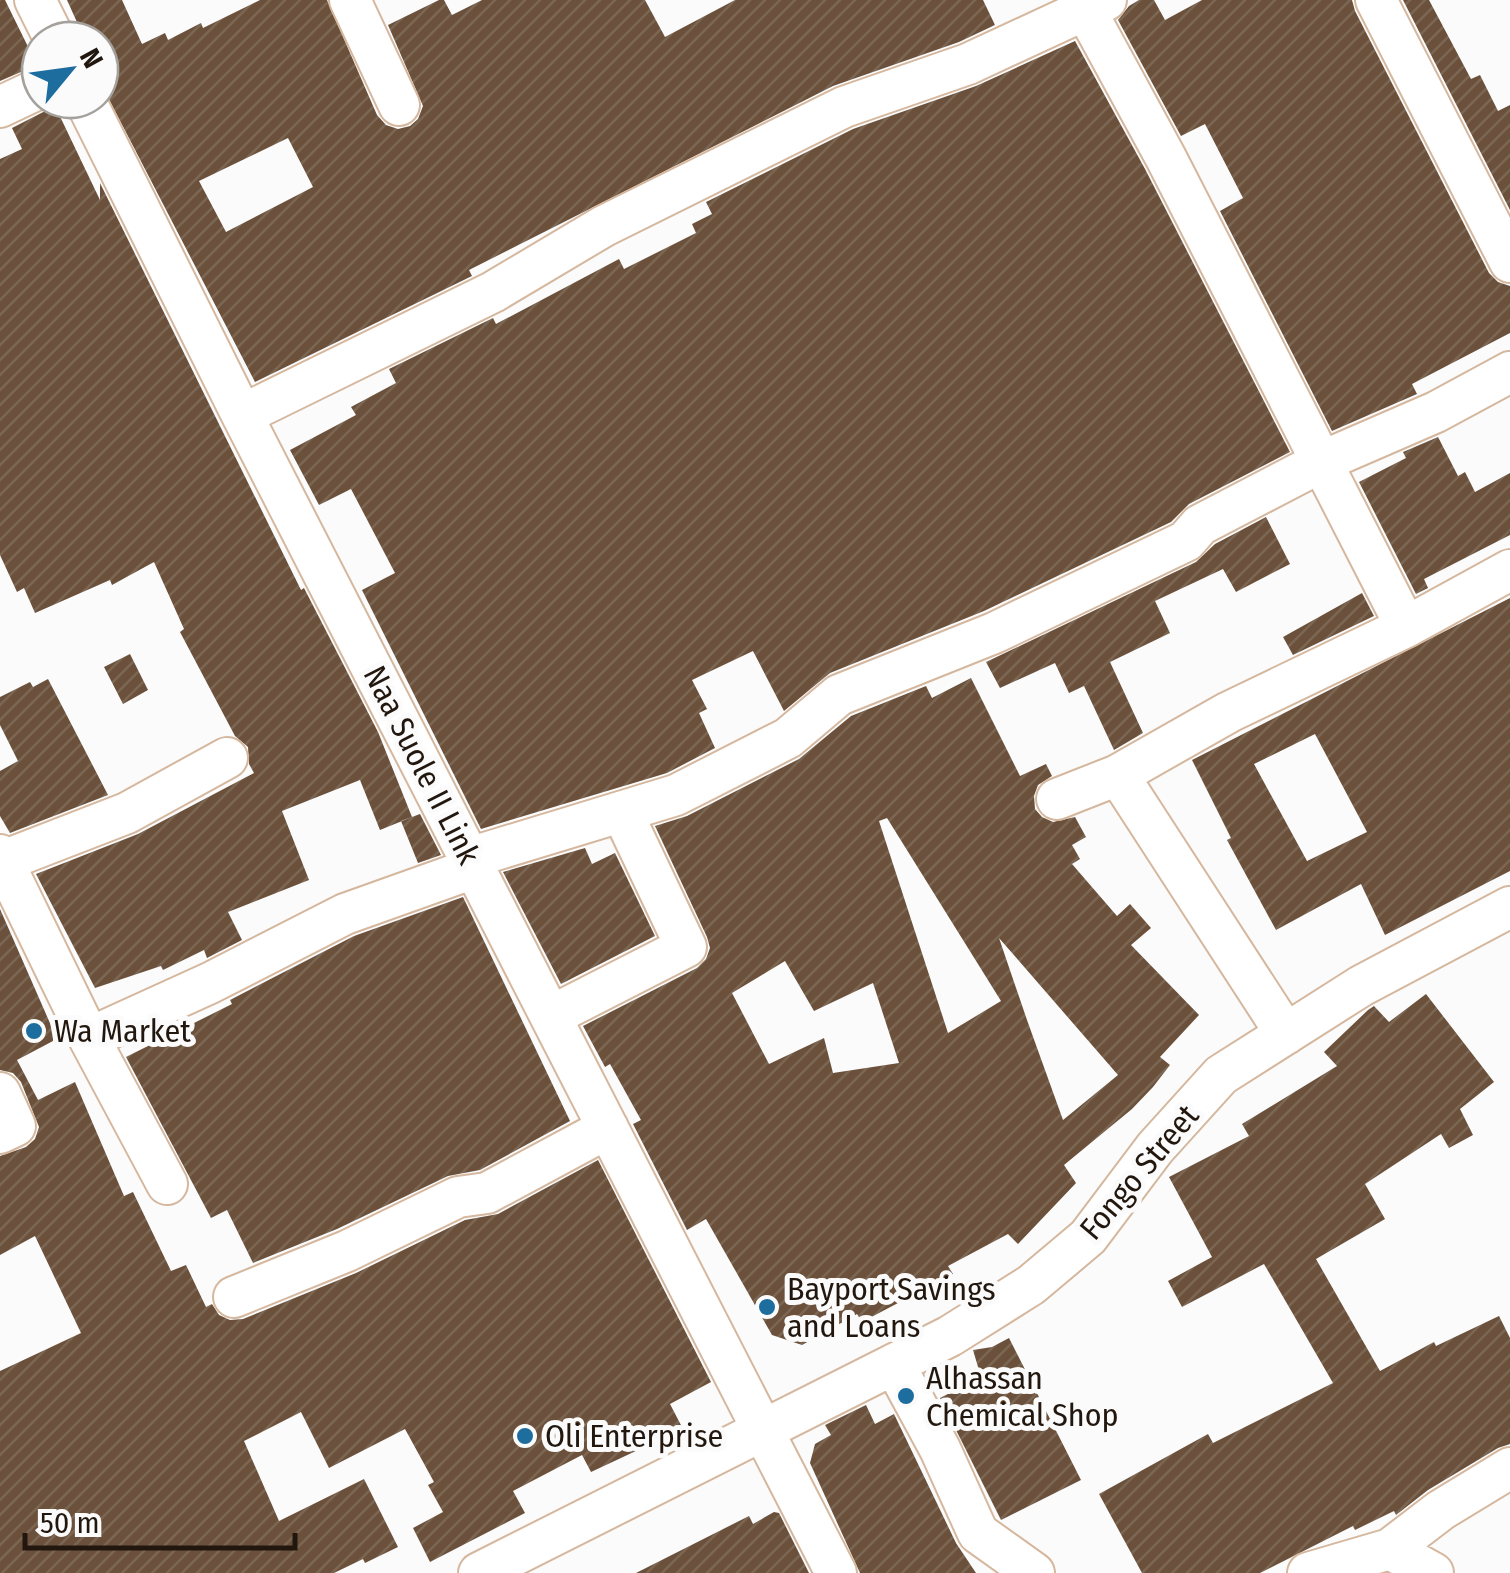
<svg xmlns="http://www.w3.org/2000/svg" width="1510" height="1573" font-family="'Fira Sans Condensed',sans-serif">
  <style>
    .building { fill: url(#building-hatch); fill-rule: evenodd }
    .lines { fill: none; stroke-linecap: round; stroke-linejoin: round }
    .minor-casing { stroke: #d5b79e; stroke-width: 44 }
    .minor { stroke: #fff; stroke-width: 40 }
    .poi-dot { fill: #1e6d9f; stroke: #fbfbfb; stroke-width: 4 }
    .labels { text-anchor: middle; stroke-width: 10; stroke-linejoin: round; paint-order: stroke }
    .street-label { font-size: 32px; fill: #22170e; stroke: #fbfbfb }
    .poi-label { font-size: 32px; fill: #22170e; stroke: #fbfbfb; text-anchor: start }
  </style>
  <defs>
    <pattern id="building-hatch" width="6" height="6" patternUnits="userSpaceOnUse" patternTransform="scale(2.5)"><rect width="6" height="6" fill="#6b513b"/><path d="M-1 1l2-2M0 6l6-6M5 7l2-2" fill="none" stroke="#7b6654"/></pattern>
  </defs>
  <rect width="100%" height="100%" fill="#fbfbfb"/>
  <path class="building" d="M 0,0 L 5,0 L 37,65 L 0,81 Z
    M 67,0 L 122,0 L 142,44 L 165,33 L 168,40 L 201,23 L 203,28 L 260,0 L 327,0 L 377,115 L 386,125 L 398,129 L 410,126 L 418,119 L 423,106 L 388,25 L 439,0 L 444,0 L 452,15 L 482,0 L 645,0 L 665,37 L 735,0 L 983,0 L 995,25 L 959,42 L 833,86 L 469,270 L 472,276 L 255,382 L 100,82 L 100,40 L 85,40 ZM 288,138 L 313,187 L 226,232 L 199,181 Z
    M 1139,0 L 1154,0 L 1165,20 L 1202,0 L 1352,0 L 1355,11 L 1489,273 L 1498,282 L 1510,286 L 1510,333 L 1412,384 L 1417,394 L 1332,431 L 1220,211 L 1243,198 L 1205,124 L 1181,136 L 1118,20 L 1129,6 Z
    M 1403,0 L 1429,0 L 1471,79 L 1480,75 L 1498,111 L 1510,105 L 1510,210 Z
    M 1075,41 L 1145,169 L 1290,452 L 1189,504 L 1171,522 L 984,611 L 830,673 L 784,711 L 753,651 L 692,680 L 707,709 L 699,713 L 715,748 L 667,773 L 481,829 L 362,590 L 395,573 L 351,489 L 319,505 L 290,450 L 356,415 L 351,407 L 396,383 L 389,369 L 493,318 L 496,324 L 619,259 L 624,269 L 696,233 L 692,224 L 712,214 L 706,202 L 853,129 L 976,86 Z
    M 55,106 L 100,200 L 100,183 L 301,590 L 304,588 L 378,732 L 412,817 L 380,830 L 360,780 L 282,811 L 309,880 L 228,912 L 242,940 L 207,958 L 204,950 L 163,970 L 161,966 L 95,988 L 36,874 L 138,834 L 254,773 L 249,764 L 248,747 L 235,736 L 180,632 L 184,629 L 154,562 L 112,585 L 110,580 L 35,613 L 24,588 L 17,592 L 0,555 L 0,159 L 22,149 L 12,128 Z
    M 1438,437 L 1458,476 L 1465,472 L 1475,492 L 1510,473 L 1510,535 L 1424,579 L 1428,588 L 1416,594 L 1359,482 L 1406,458 L 1403,452 Z
    M 1266,517 L 1290,564 L 1236,592 L 1223,569 L 1155,601 L 1170,633 L 1110,662 L 1143,733 L 1114,750 L 1084,686 L 1069,693 L 1055,663 L 1000,688 L 986,662 L 1196,562 L 1215,544 Z
    M 1362,593 L 1374,616 L 1293,655 L 1283,637 Z
    M 1510,598 L 1510,871 L 1385,935 L 1361,884 L 1276,930 L 1227,840 L 1231,838 L 1192,760 ZM 1315,734 L 1367,832 L 1307,861 L 1254,764 Z
    M 130,654 L 148,690 L 123,704 L 104,667 Z
    M 971,678 L 1020,776 L 1046,764 L 1052,776 L 1038,785 L 1034,796 L 1035,809 L 1042,817 L 1053,822 L 1075,817 L 1086,837 L 1072,845 L 1080,859 L 1072,864 L 1117,916 L 1130,904 L 1151,928 L 1131,945 L 1199,1015 L 1160,1057 L 1170,1065 L 1153,1087 L 1132,1109 L 1064,1165 L 1076,1183 L 1018,1244 L 1008,1234 L 948,1266 L 953,1274 L 862,1322 L 857,1314 L 802,1345 L 772,1335 L 706,1219 L 687,1230 L 633,1124 L 641,1120 L 610,1064 L 605,1067 L 583,1026 L 697,968 L 706,959 L 710,948 L 707,937 L 655,826 L 687,816 L 799,759 L 851,716 L 926,686 L 932,698 ZM 887,818 L 1001,1001 L 948,1033 L 879,821 ZM 999,938 L 1118,1075 L 1063,1120 L 1027,1020 ZM 785,961 L 814,1011 L 873,983 L 899,1063 L 833,1073 L 824,1038 L 769,1064 L 732,993 Z
    M 48,679 L 108,795 L 10,833 L 0,816 L 0,771 L 18,761 L 0,725 L 0,697 L 30,682 L 33,687 Z
    M 420,814 L 441,855 L 418,863 L 401,821 Z
    M 585,848 L 592,864 L 615,853 L 655,936 L 561,984 L 503,872 Z
    M 463,897 L 570,1121 L 480,1170 L 448,1176 L 337,1229 L 253,1263 L 227,1210 L 211,1218 L 126,1057 L 232,1004 L 230,1000 L 354,936 Z
    M 0,909 L 53,1030 L 53,1041 L 17,1060 L 38,1100 L 75,1082 L 124,1196 L 133,1192 L 171,1271 L 186,1265 L 206,1307 L 212,1304 L 219,1315 L 230,1320 L 243,1319 L 356,1273 L 465,1220 L 498,1214 L 598,1160 L 711,1382 L 670,1404 L 683,1429 L 591,1472 L 582,1455 L 513,1491 L 525,1513 L 430,1562 L 413,1528 L 443,1512 L 428,1485 L 434,1482 L 405,1429 L 329,1468 L 301,1412 L 244,1441 L 279,1521 L 364,1479 L 398,1547 L 365,1563 L 363,1559 L 334,1573 L 0,1573 L 0,1371 L 81,1333 L 35,1236 L 0,1255 L 0,1156 L 26,1147 L 35,1139 L 39,1127 L 21,1082 L 13,1073 L 0,1070 Z
    M 1426,994 L 1494,1082 L 1460,1109 L 1473,1135 L 1449,1148 L 1441,1134 L 1365,1184 L 1385,1219 L 1316,1259 L 1380,1371 L 1434,1342 L 1436,1346 L 1499,1316 L 1510,1338 L 1510,1444 L 1498,1448 L 1428,1490 L 1396,1515 L 1394,1511 L 1355,1530 L 1353,1526 L 1260,1573 L 1142,1573 L 1099,1494 L 1208,1434 L 1213,1443 L 1333,1383 L 1264,1264 L 1182,1307 L 1168,1281 L 1212,1257 L 1169,1177 L 1249,1136 L 1242,1124 L 1337,1066 L 1324,1052 L 1368,1010 L 1374,1006 L 1389,1022 Z
    M 1009,1338 L 1081,1480 L 1001,1520 L 940,1398 L 981,1377 L 973,1350 L 992,1347 Z
    M 866,1405 L 875,1424 L 894,1414 L 956,1543 L 976,1573 L 860,1573 L 810,1463 L 815,1444 L 831,1435 L 825,1425 Z
    M 774,1512 L 779,1513 L 809,1573 L 636,1573 L 749,1516 L 753,1524 Z"/>
  <g class="lines">
    <g class="minor-casing">
      <path id="minor" d="M 35,0 L 55,40
        M 350,0 L 399,105
        M 1376,0 L 1510,262
        M 1086,11 L 1166,158 L 1406,627
        M 85,100 L 242,415 L 836,1573
        M 0,107 L 40,88
        M 242,415 L 493,292 L 604,226 L 844,107 L 968,64 L 1106,0
        M 1118,775 L 1229,712 L 1406,627 L 1510,570
        M 1057,799 L 1118,775 L 1286,1034
        M 0,855 L 89,1038 L 167,1184
        M 469,858 L 676,795 L 788,738 L 839,695 L 994,633 L 1186,541 L 1200,525 L 1323,461 L 1436,412 L 1510,372
        M 3,861 L 127,813 L 227,758
        M 551,1016 L 686,947 L 622,812
        M 89,1038 L 210,983 L 345,914 L 474,868
        M 0,1093 L 15,1126 L 0,1133
        M 234,1297 L 347,1251 L 458,1197 L 487,1193 L 608,1128
        M 894,1364 L 940,1449 L 978,1533 L 1034,1573
        M 1390,1549 L 1441,1510 L 1510,1468
        M 479,1573 L 950,1336 L 1031,1285 L 1088,1237 L 1155,1148 L 1221,1075 L 1361,986 L 1510,907
        M 1308,1573 L 1390,1549 L 1433,1573"/>
    </g>
    <use href="#minor" class="minor"/>
  </g>
  <g class="poi-dot">
    <circle cx="34" cy="1031" r="10"/>
    <circle cx="767" cy="1307" r="10"/>
    <circle cx="906" cy="1396" r="10"/>
    <circle cx="525" cy="1436" r="10"/>
  </g>
  <g class="labels">
    <g class="street-label">
      <text transform="translate(422 765) rotate(63)" y="11">Naa Suole II Link</text>
      <text transform="translate(1139 1172) rotate(-50)" y="11">Fongo Street</text>
    </g>
    <g class="poi-label">
      <text x="54" y="1042">Wa Market</text>
      <text x="787" y="1300">Bayport Savings<tspan x="787" dy="37">and Loans</tspan></text>
      <text x="926" y="1389">Alhassan<tspan x="926" dy="37">Chemical Shop</tspan></text>
      <text x="545" y="1447">Oli Enterprise</text>
    </g>
  </g>
  <g transform="translate(70 70) rotate(61)"><circle r="48" fill="#fbfbfb" stroke="#a4a09c" stroke-width="2.5"/>
  <path d="M0-8L18 38L0 25L-18 38Z" fill="#1e6d9f"/>
  <text y="-15" font-size="28" font-weight="bold" text-anchor="middle" fill="#22170e">N</text>
  </g>
  <path d="M25 1533v15h270v-15" fill="none" stroke="#22170e" stroke-width="5"/>
  <text x="40" y="1533" font-size="30" fill="#22170e" stroke="#fbfbfb" stroke-width="8" paint-order="stroke">50 m</text>
</svg>
